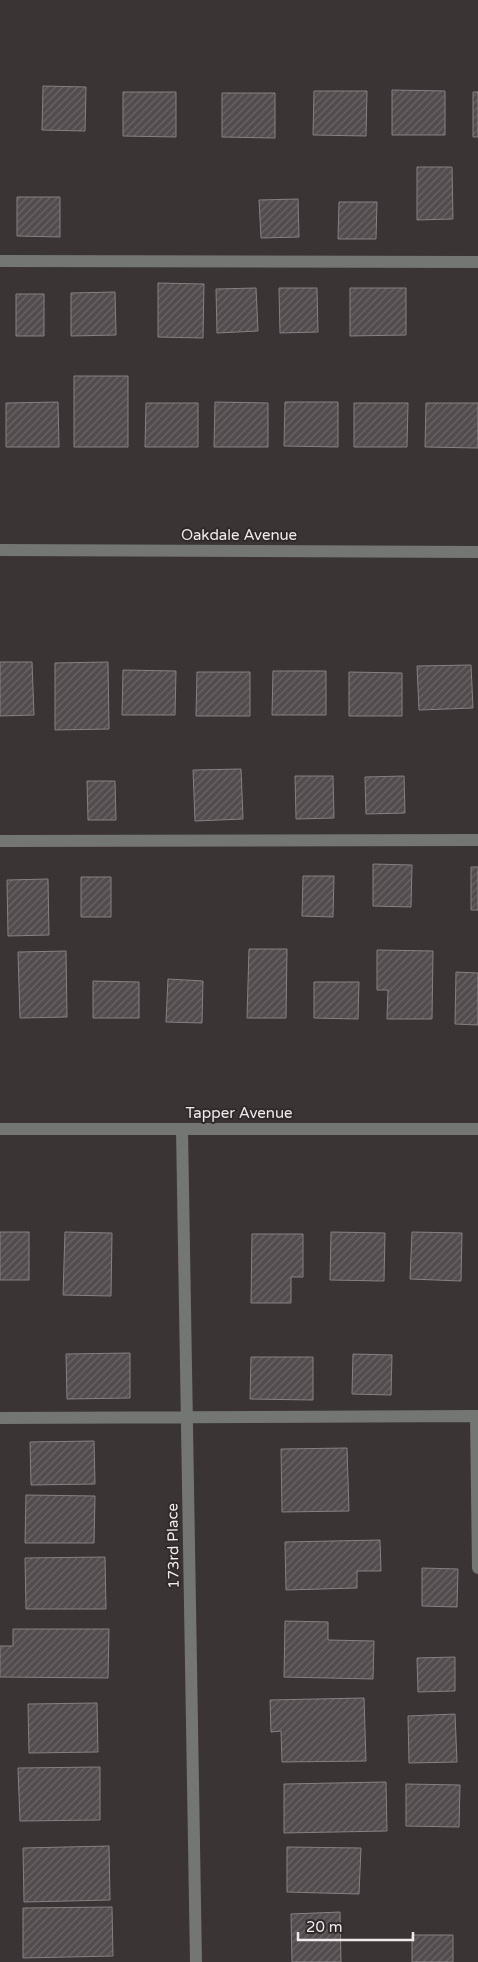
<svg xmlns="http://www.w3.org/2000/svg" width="478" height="1962" font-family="'Varela Round',sans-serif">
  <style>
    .building { fill: url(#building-hatch); stroke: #878082 }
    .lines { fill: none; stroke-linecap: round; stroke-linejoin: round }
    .minor { stroke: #747673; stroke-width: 12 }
    .labels { text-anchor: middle; stroke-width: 4; stroke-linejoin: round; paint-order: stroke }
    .street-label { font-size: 15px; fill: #efebec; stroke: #302a2b }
  </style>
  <defs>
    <pattern id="building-hatch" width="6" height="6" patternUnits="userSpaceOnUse" patternTransform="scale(1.25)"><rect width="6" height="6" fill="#534c4e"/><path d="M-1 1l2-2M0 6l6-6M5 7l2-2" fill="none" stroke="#6c6668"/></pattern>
  </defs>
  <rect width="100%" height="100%" fill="#3a3435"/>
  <path class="building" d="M 43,86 L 86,87 L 85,131 L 42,130 Z
    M 392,90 L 445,91 L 445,135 L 392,135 Z
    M 314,91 L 367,91 L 366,136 L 313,135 Z
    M 123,92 L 176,92 L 176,137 L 123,136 Z
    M 473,92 L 478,92 L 478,137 L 473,137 Z
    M 222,93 L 275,93 L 275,138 L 222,137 Z
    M 417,167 L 452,167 L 453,219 L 417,220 Z
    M 17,197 L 60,197 L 60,237 L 17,236 Z
    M 298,199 L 299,237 L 261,238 L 259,200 Z
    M 339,202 L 377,202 L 376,239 L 338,239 Z
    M 158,283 L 204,284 L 203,338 L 158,337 Z
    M 256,288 L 258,331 L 217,333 L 216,289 Z
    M 279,288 L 317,288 L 318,332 L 280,333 Z
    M 350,288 L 406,288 L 406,335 L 350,336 Z
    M 115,292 L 116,335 L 71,336 L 71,293 Z
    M 16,294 L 44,294 L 44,336 L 16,336 Z
    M 74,376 L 128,376 L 128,447 L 74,447 Z
    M 58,402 L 59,447 L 6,447 L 6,403 Z
    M 215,402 L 268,403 L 268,447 L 214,447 Z
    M 285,402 L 338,402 L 338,447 L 284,446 Z
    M 146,403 L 198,403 L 198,447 L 145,447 Z
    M 354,403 L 408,403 L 407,447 L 354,447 Z
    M 426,403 L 478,403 L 478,448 L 425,447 Z
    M 0,662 L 32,662 L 34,715 L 0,716 Z
    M 108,662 L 109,729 L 55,730 L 55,663 Z
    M 471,665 L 473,708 L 419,710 L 417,666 Z
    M 123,670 L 176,671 L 175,715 L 122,715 Z
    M 273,671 L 326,671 L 326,715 L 272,715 Z
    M 197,672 L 250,672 L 250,716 L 196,716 Z
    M 349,672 L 402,673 L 402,716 L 349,716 Z
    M 241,769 L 243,819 L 195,821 L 193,770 Z
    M 295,776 L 333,776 L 334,818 L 296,819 Z
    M 404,776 L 405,813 L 366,814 L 365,777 Z
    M 87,781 L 115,781 L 116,820 L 88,820 Z
    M 373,864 L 412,865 L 411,907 L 373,906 Z
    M 471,867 L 478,867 L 478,910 L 471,910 Z
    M 303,876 L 334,876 L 333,917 L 302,916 Z
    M 81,877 L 111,877 L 111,917 L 81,917 Z
    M 48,879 L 49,935 L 8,936 L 7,880 Z
    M 249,949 L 287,949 L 286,1018 L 247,1018 Z
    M 377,950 L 433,951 L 432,1019 L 387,1019 L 388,990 L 377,990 Z
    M 66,951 L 67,1017 L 20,1018 L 18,952 Z
    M 456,972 L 478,973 L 478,1025 L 455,1024 Z
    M 168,979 L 203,981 L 202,1023 L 166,1022 Z
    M 93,981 L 139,982 L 139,1018 L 93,1018 Z
    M 314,982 L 359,982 L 358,1019 L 314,1018 Z
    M 0,1232 L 29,1232 L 29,1280 L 0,1280 Z
    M 65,1232 L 112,1233 L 111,1296 L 63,1295 Z
    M 331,1232 L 385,1233 L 384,1281 L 330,1280 Z
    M 412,1232 L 462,1233 L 461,1281 L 410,1279 Z
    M 252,1234 L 303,1234 L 303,1277 L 291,1277 L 291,1303 L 251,1303 Z
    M 130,1353 L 130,1398 L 67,1399 L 66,1354 Z
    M 353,1354 L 392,1355 L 391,1395 L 352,1394 Z
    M 251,1357 L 313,1357 L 313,1400 L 250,1399 Z
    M 94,1441 L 95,1484 L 31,1485 L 30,1442 Z
    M 347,1448 L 349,1511 L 282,1512 L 281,1449 Z
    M 26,1495 L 95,1496 L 94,1543 L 25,1543 Z
    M 380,1540 L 381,1571 L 357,1571 L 357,1588 L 286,1590 L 285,1542 Z
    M 105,1557 L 106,1609 L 26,1609 L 25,1558 Z
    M 422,1568 L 458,1569 L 457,1607 L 422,1606 Z
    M 285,1621 L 328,1622 L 328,1640 L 374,1641 L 373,1679 L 284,1677 Z
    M 13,1629 L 109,1629 L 108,1678 L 0,1677 L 0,1646 L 13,1646 Z
    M 455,1657 L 455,1691 L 418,1692 L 417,1658 Z
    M 364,1698 L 366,1761 L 282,1762 L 281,1731 L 271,1732 L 270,1700 Z
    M 97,1703 L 98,1752 L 29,1753 L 28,1704 Z
    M 455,1714 L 457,1762 L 409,1763 L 408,1716 Z
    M 100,1767 L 100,1820 L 20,1821 L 18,1768 Z
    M 386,1782 L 387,1831 L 284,1833 L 284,1784 Z
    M 406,1784 L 460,1785 L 459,1827 L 406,1826 Z
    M 109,1846 L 110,1900 L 24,1902 L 23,1848 Z
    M 287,1847 L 361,1848 L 359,1894 L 287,1892 Z
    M 112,1907 L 113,1956 L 23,1958 L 23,1908 Z
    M 340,1912 L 341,1962 L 292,1962 L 291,1914 Z
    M 412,1935 L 453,1935 L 453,1962 L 412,1962 Z"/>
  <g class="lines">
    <path class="minor" d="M 0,261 L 478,262
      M 0,550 L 478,552
      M 0,841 L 478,840
      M 0,1129 L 478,1129
      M 182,1129 L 196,1962
      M 476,1416 L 478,1568
      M 0,1418 L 478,1416"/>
  </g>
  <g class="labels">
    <g class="street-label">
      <text x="239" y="540">Oakdale Avenue</text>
      <text x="239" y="1118">Tapper Avenue</text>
      <text transform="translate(173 1546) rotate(-91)" y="5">173rd Place</text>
    </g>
  </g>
  <path d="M298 1932v8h115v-8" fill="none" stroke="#efebec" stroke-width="2.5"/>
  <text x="306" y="1932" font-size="15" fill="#efebec" stroke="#302a2b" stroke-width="4" paint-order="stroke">20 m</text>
</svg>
